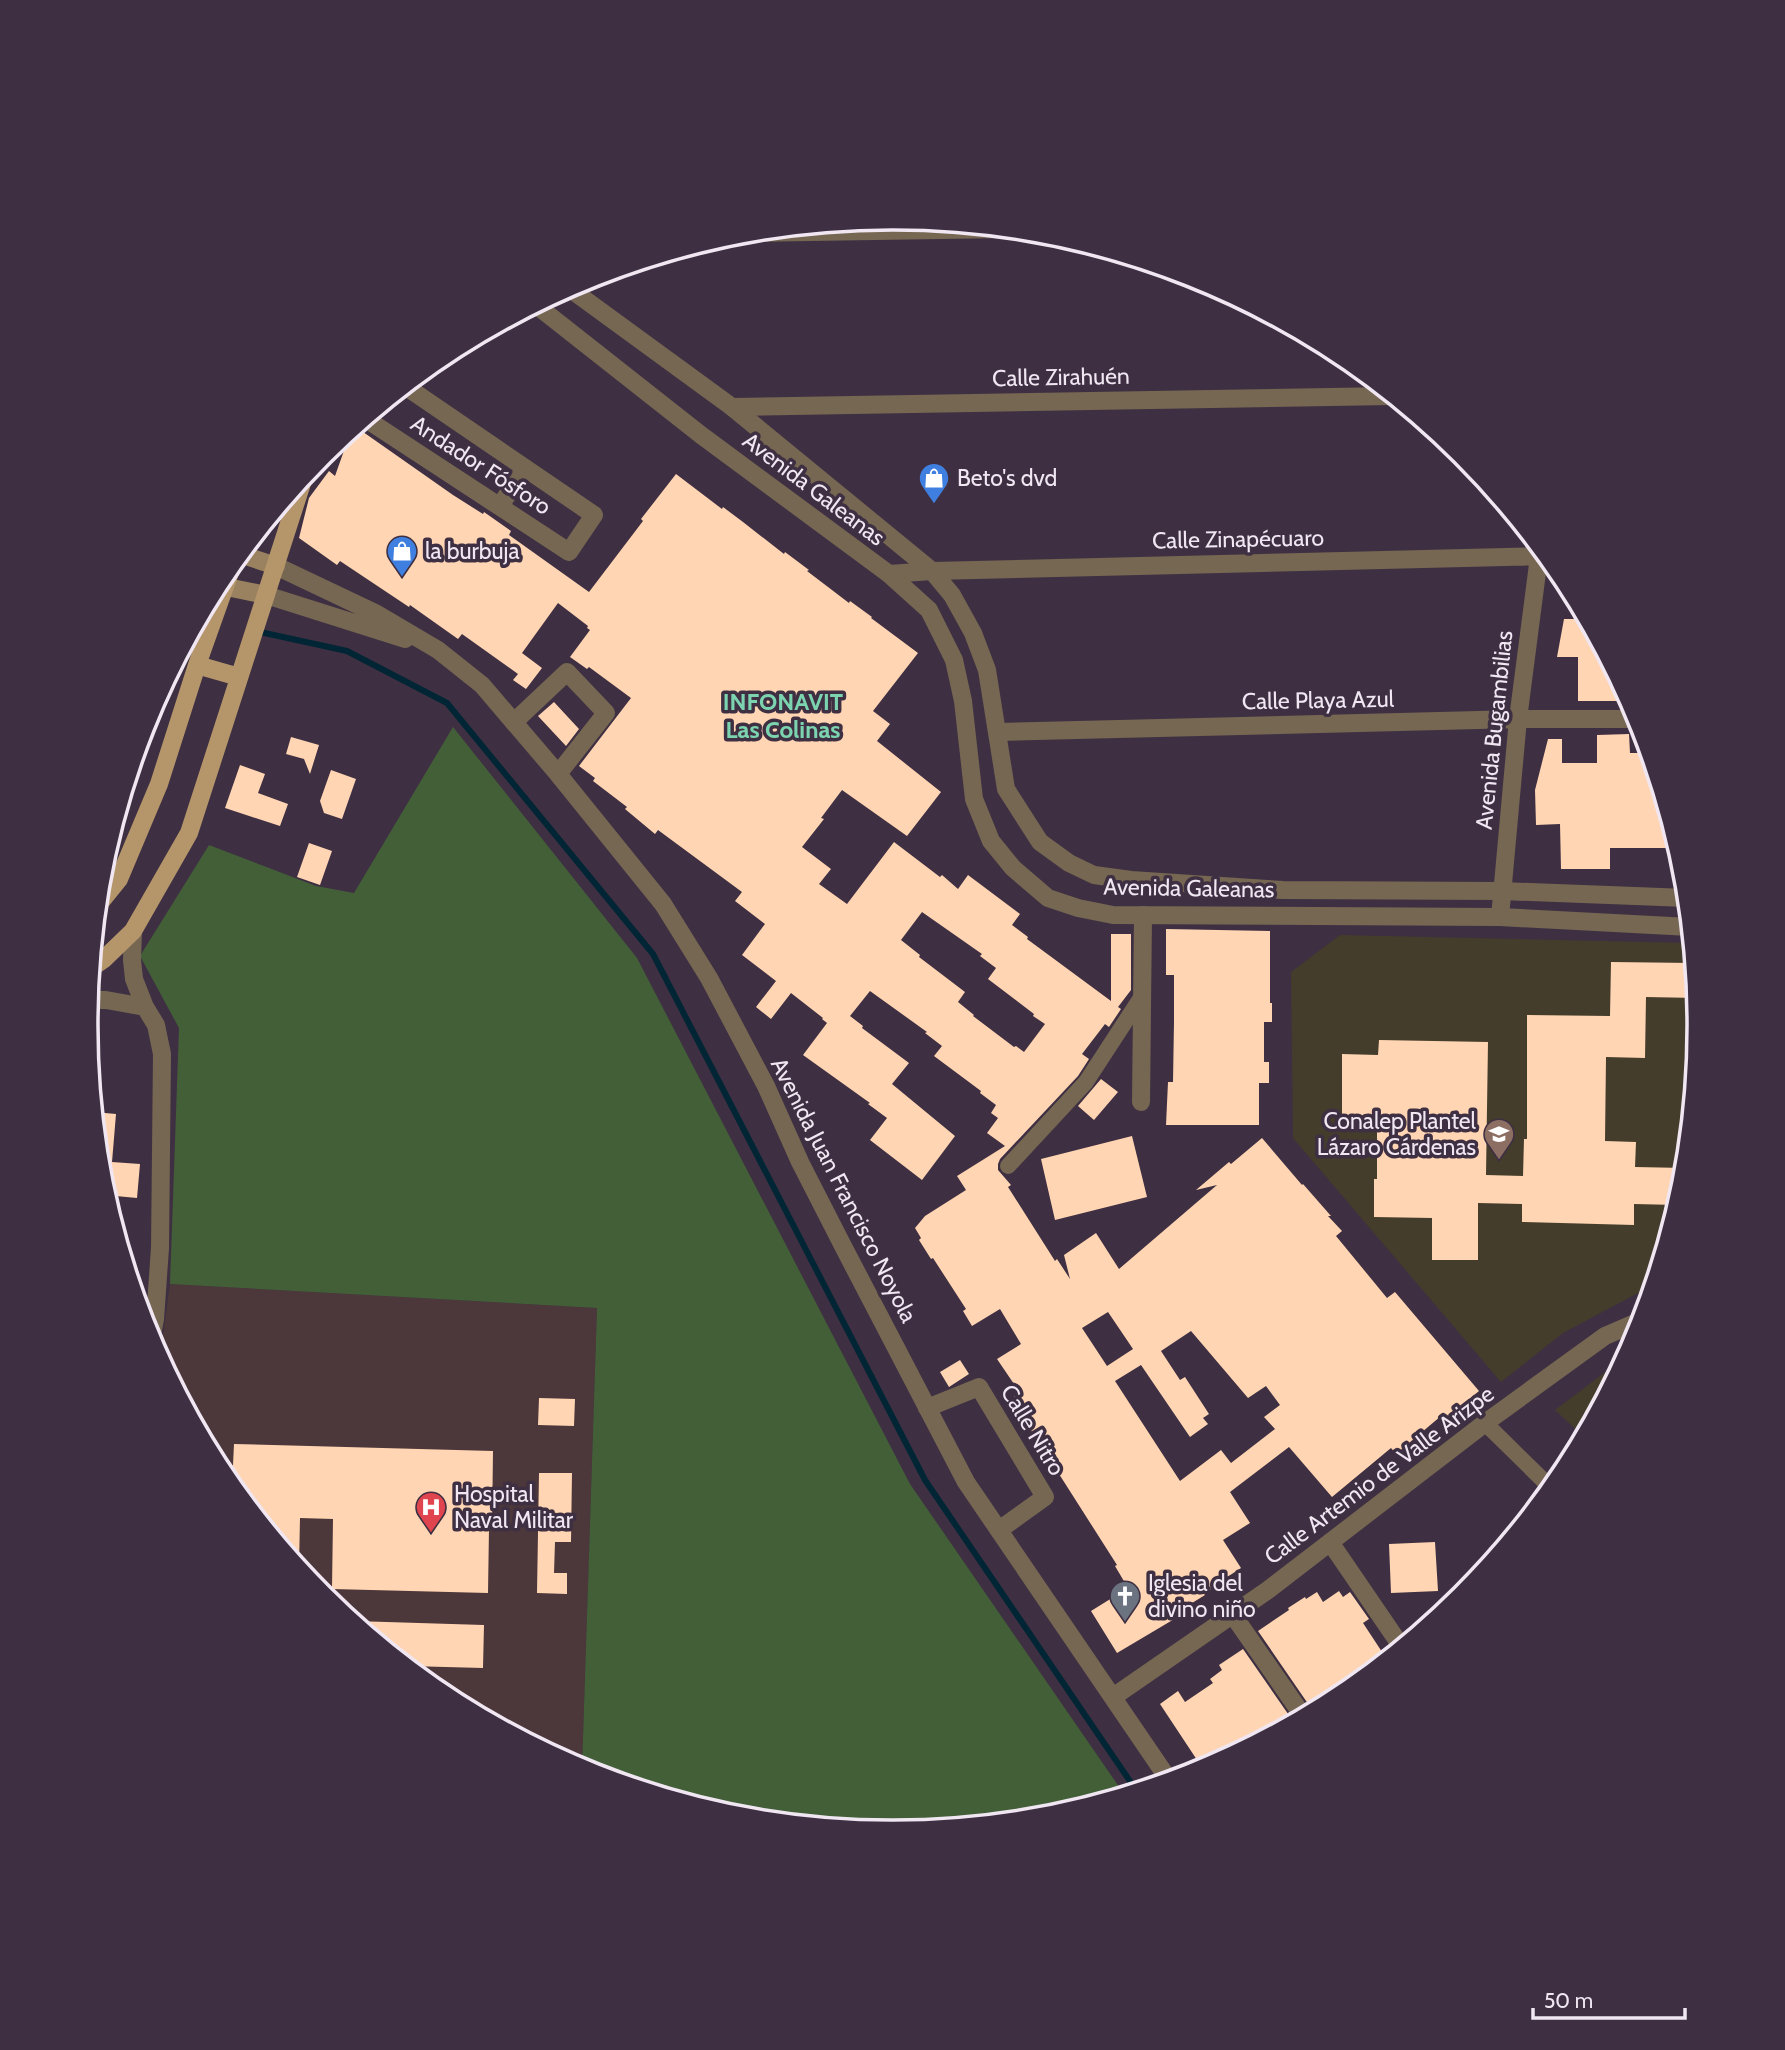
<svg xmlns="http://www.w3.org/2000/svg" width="1785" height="2050" font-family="Cabin,sans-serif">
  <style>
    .education { fill: #443d2b }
    .medical { fill: #4c373a }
    .green { fill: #435f38 }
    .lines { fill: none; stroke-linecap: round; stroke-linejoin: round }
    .stream { stroke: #002534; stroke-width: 6 }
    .building { fill: #ffd5b3; fill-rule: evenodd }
    .pedestrian { stroke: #766752; stroke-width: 16 }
    .minor { stroke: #766752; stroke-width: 18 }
    .tertiary { stroke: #766752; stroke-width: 18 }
    .secondary { stroke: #9a8260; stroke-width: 18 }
    .primary { stroke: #b5966b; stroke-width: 18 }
    .labels { text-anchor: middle; stroke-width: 7; stroke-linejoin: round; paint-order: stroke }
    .street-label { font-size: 23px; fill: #f0e7f3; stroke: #3e3042 }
    .poi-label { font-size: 23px; fill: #f0e7f3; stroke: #3e3042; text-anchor: start }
    .neighbourhood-label { font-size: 24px; font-weight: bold; fill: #7cd3af; stroke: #3e3042 }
    .rim { fill: none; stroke: #f0e7f3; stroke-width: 3.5 }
  </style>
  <rect width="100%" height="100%" fill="#3e3042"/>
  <path class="education" d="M 1340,935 L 1691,943 L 1699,1025 L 1684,1183 L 1651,1290 L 1636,1294 L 1563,1333 L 1501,1382 L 1293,1138 L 1291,972 Z
    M 1622,1363 L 1583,1436 L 1555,1410 L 1604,1373 Z"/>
  <path class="medical" d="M 170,1284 L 597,1308 L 582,1769 L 444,1696 L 322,1595 L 221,1473 L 160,1357 Z"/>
  <path class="green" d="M 453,727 L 637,958 L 910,1484 L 1124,1794 L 1049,1816 L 892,1832 L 735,1816 L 582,1769 L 597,1308 L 170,1284 L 179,1028 L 140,956 L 209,845 L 316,886 L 354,893 Z"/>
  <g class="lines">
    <path class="stream" d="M 260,632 L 347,651 L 447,703 L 653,954 L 925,1480 L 1136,1790"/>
  </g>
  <path class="building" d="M 356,427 L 453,495 L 483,514 L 484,512 L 511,531 L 509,535 L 589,592 L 643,521 L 641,519 L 676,474 L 722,509 L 723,507 L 743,522 L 784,554 L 785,552 L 809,570 L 807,571 L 849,603 L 850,601 L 872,617 L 871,618 L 918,653 L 873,711 L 890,724 L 877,741 L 941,792 L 907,836 L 842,790 L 821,818 L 824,819 L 802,847 L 831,869 L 819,884 L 847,904 L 894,842 L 940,877 L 942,875 L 958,889 L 968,875 L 1020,914 L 1012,925 L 1028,937 L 1027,939 L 1111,1001 L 1111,934 L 1131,934 L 1131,990 L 1118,1007 L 1121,1009 L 1109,1027 L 1105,1024 L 1082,1054 L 1089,1059 L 1078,1076 L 1000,1159 L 998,1164 L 998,1170 L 1011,1185 L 1008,1187 L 1055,1261 L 1057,1259 L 1070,1279 L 1064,1255 L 1096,1233 L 1119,1269 L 1217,1185 L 1196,1190 L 1229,1162 L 1231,1164 L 1262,1138 L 1302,1185 L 1303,1184 L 1331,1216 L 1328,1216 L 1342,1231 L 1336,1236 L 1387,1298 L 1395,1292 L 1479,1391 L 1444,1420 L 1441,1416 L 1396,1454 L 1391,1448 L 1332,1497 L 1289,1447 L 1230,1492 L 1250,1523 L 1223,1540 L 1241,1568 L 1215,1585 L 1216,1587 L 1204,1594 L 1205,1595 L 1184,1608 L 1185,1611 L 1175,1617 L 1176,1618 L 1117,1653 L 1091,1611 L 1128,1588 L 1115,1566 L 1117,1565 L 1052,1463 L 1050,1465 L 1040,1449 L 1042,1448 L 1022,1416 L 1025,1414 L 1014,1397 L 1017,1395 L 1011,1386 L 1014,1384 L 997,1359 L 1021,1344 L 1000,1309 L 972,1326 L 963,1311 L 966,1309 L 933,1258 L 931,1259 L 919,1240 L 921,1238 L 915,1228 L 925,1216 L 966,1190 L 957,1176 L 1005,1146 L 987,1133 L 998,1118 L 991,1113 L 996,1105 L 980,1093 L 981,1091 L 934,1056 L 942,1046 L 925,1033 L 927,1032 L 870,991 L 850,1016 L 863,1026 L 862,1028 L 909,1063 L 892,1084 L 955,1136 L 922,1180 L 870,1140 L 887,1118 L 868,1104 L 870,1103 L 803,1055 L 827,1023 L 822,1019 L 823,1018 L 791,993 L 771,1019 L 756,1007 L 776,981 L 742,955 L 765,924 L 735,901 L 742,892 L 658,830 L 655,834 L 625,809 L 627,807 L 593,781 L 595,778 L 579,766 L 631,698 L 589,667 L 587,669 L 570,657 L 590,630 L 587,628 L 588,626 L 558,603 L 522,653 L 542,668 L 526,689 L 513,680 L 518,674 L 462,634 L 458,639 L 410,605 L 409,607 L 340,561 L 337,565 L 299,538 L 309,498 L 329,471 L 335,476 L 346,445 L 340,440 ZM 922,912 L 982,954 L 980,956 L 996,968 L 988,979 L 1034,1014 L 1033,1016 L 1045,1024 L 1024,1052 L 1016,1046 L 1014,1047 L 973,1016 L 974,1015 L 958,1002 L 965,992 L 919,957 L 920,955 L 901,940 ZM 1108,1312 L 1133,1349 L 1107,1366 L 1082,1328 ZM 1191,1331 L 1248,1398 L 1266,1386 L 1280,1405 L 1264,1417 L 1275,1429 L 1231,1463 L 1221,1450 L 1180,1481 L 1115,1381 L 1141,1365 L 1190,1437 L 1208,1424 L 1203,1418 L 1209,1414 L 1185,1377 L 1180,1380 L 1161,1351 Z
    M 1564,619 L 1586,619 L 1618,678 L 1618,701 L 1578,701 L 1578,657 L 1557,657 Z
    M 554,702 L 579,729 L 566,746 L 538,716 Z
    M 1629,734 L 1630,753 L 1649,753 L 1678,848 L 1610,848 L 1610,869 L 1561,869 L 1560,824 L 1536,825 L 1535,790 L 1548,739 L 1562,739 L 1562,763 L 1597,763 L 1597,735 Z
    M 291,737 L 319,745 L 310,774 L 304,759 L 286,754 Z
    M 240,765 L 265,774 L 258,793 L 288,804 L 280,826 L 225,808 Z
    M 331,770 L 356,779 L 342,819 L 324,813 L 320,801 Z
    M 309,843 L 332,851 L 320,885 L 297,877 Z
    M 1166,929 L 1270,931 L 1270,1003 L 1272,1003 L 1272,1022 L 1264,1022 L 1264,1062 L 1269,1062 L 1269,1083 L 1259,1083 L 1259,1125 L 1166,1125 L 1168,1082 L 1173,1082 L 1174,1022 L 1174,975 L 1166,975 Z
    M 1611,962 L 1693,963 L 1697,998 L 1646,997 L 1645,1058 L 1606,1057 L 1605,1141 L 1636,1142 L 1635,1167 L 1685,1168 L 1684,1183 L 1677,1205 L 1634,1204 L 1634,1225 L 1522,1222 L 1522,1204 L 1478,1203 L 1478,1260 L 1432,1260 L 1432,1218 L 1374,1217 L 1374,1179 L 1377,1179 L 1377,1123 L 1342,1122 L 1342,1054 L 1378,1055 L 1379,1040 L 1488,1042 L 1486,1175 L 1523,1176 L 1524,1139 L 1527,1139 L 1527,1015 L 1610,1016 Z
    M 1101,1079 L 1118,1092 L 1094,1120 L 1078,1106 Z
    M 94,1112 L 116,1114 L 112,1162 L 140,1164 L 137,1198 L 105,1195 L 101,1182 Z
    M 1132,1136 L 1147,1197 L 1055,1220 L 1041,1159 Z
    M 960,1360 L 969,1374 L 949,1387 L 940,1372 Z
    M 539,1398 L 575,1399 L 574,1426 L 538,1425 Z
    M 234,1444 L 493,1451 L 492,1528 L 489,1528 L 488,1593 L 332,1589 L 333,1519 L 300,1518 L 299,1567 L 232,1486 Z
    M 539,1473 L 572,1473 L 571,1542 L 555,1542 L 554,1573 L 567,1573 L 567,1594 L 537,1593 Z
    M 1435,1542 L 1438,1591 L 1391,1593 L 1389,1544 Z
    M 1339,1591 L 1343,1597 L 1350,1592 L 1369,1619 L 1363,1623 L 1386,1658 L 1340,1696 L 1313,1711 L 1258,1631 L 1289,1610 L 1288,1608 L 1305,1597 L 1306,1599 L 1317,1592 L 1323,1602 Z
    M 354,1621 L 484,1625 L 483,1668 L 408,1666 Z
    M 1243,1649 L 1293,1721 L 1203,1769 L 1160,1704 L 1178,1691 L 1185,1702 L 1213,1683 L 1210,1679 L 1222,1670 L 1219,1665 Z"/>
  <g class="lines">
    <path class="pedestrian" d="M 1008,1166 L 1086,1082 L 1142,996
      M 1485,1423 L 1551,1488"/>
    <path class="minor" d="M 744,233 L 1005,229
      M 732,407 L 1391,396
      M 366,419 L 569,552 L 594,515 L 405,386
      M 500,506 L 525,468
      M 889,574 L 932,571 L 1546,556
      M 514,722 L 567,672 L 606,713 L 558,774
      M 998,732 L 1518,719 L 1639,719
      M 1500,917 L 1518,719 L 1540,549
      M 1141,1102 L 1143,915
      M 927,1408 L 979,1387 L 1045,1497 L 999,1530
      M 1330,1542 L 1401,1646
      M 1233,1615 L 1303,1716
      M 1113,1697 L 1268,1590 L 1485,1423 L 1605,1336 L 1642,1320"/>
    <path class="tertiary" d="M 569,288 L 732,407 L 932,571 L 952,595 L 973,633 L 987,670 L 1006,789 L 1040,842 L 1069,863 L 1094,875 L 1131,880 L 1283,890 L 1501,891 L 1687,898
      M 536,305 L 701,435 L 889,574 L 929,610 L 954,660 L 963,701 L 974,799 L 991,841 L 1013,868 L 1048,898 L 1078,908 L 1113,915 L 1500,917 L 1690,927
      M 276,566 L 377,614 L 438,650 L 482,685 L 558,774 L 663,904 L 709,978 L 766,1086 L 800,1162 L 844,1248 L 966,1482 L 1169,1780
      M 266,595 L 405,639
      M 133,931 L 132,960 L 134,979 L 145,1007 L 156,1025 L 162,1054 L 160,1248 L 155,1319 L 151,1340
      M 88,1000 L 106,1000 L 145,1007"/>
    <path class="secondary" d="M 240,554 L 276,566
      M 217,585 L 266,595"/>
    <path class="primary" d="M 197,665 L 239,677
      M 98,905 L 119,879 L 159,784 L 197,665 L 234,561
      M 91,968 L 104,959 L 133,931 L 189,833 L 304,477"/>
  </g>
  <defs>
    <g id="shop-pin" transform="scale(1.575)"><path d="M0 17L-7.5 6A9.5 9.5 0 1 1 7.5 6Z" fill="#3f7fe0" stroke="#3e3042"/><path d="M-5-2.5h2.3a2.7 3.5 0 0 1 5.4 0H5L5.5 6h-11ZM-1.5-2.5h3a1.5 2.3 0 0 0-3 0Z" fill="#fff"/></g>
    <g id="school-pin" transform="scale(1.575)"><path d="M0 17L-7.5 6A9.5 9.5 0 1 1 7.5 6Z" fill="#8d6e63" stroke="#3e3042"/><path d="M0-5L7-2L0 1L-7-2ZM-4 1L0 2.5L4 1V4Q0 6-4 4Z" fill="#fff"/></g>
    <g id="hospital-pin" transform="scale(1.575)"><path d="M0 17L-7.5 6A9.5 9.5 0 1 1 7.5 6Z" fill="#e0444e" stroke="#3e3042"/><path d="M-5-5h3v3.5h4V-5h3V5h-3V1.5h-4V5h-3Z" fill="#fff"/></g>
    <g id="church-pin" transform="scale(1.575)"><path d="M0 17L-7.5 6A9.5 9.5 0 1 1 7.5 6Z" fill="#6b7280" stroke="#3e3042"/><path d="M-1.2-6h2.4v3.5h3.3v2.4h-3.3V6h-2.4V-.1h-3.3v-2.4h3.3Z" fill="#fff"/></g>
  </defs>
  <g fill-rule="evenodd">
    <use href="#shop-pin" x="934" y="478"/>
    <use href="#shop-pin" x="402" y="551"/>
    <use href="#school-pin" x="1499" y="1134"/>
    <use href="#hospital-pin" x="431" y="1507"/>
    <use href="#church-pin" x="1125" y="1596"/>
  </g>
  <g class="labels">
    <g class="street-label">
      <text transform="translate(1061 377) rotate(-1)" y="8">Calle Zirahuén</text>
      <text transform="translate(481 465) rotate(33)" y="8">Andador Fósforo</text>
      <text transform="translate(814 489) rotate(37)" y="8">Avenida Galeanas</text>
      <text transform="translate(1238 539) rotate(-1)" y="8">Calle Zinapécuaro</text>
      <text transform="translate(1318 700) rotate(-1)" y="8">Calle Playa Azul</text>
      <text transform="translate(1494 730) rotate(-84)" y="8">Avenida Bugambilias</text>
      <text transform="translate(1189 888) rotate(1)" y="8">Avenida Galeanas</text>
      <text transform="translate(844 1190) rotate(63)" y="8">Avenida Juan Francisco Noyola</text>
      <text transform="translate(1033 1430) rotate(59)" y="8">Calle Nitro</text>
      <text transform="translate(1379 1475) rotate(-37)" y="8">Calle Artemio de Valle Arizpe</text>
    </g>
    <g class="poi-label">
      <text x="957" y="486">Beto's dvd</text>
      <text x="425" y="559">la burbuja</text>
      <text x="1476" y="1129" text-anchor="end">Conalep Plantel<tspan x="1476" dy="26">Lázaro Cárdenas</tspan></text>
      <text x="454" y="1502">Hospital<tspan x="454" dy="26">Naval Militar</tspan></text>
      <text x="1148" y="1591">Iglesia del<tspan x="1148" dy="26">divino niño</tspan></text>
    </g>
    <g class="neighbourhood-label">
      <text x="783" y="710">INFONAVIT<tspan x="783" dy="28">Las Colinas</tspan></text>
    </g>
  </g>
  <path d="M0 0H1785V2050H0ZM892 230H893A794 794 0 0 1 1687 1024V1026A794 794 0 0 1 893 1820H892A794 794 0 0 1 98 1026V1024A794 794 0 0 1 892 230Z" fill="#3e3042" fill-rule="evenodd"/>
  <path class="rim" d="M892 230H893A794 794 0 0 1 1687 1024V1026A794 794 0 0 1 893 1820H892A794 794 0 0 1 98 1026V1024A794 794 0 0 1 892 230Z"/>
  <path d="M1533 2008v10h152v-10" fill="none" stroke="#f0e7f3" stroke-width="3.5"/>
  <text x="1544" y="2008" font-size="21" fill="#f0e7f3" stroke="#3e3042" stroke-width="5" paint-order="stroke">50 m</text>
</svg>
